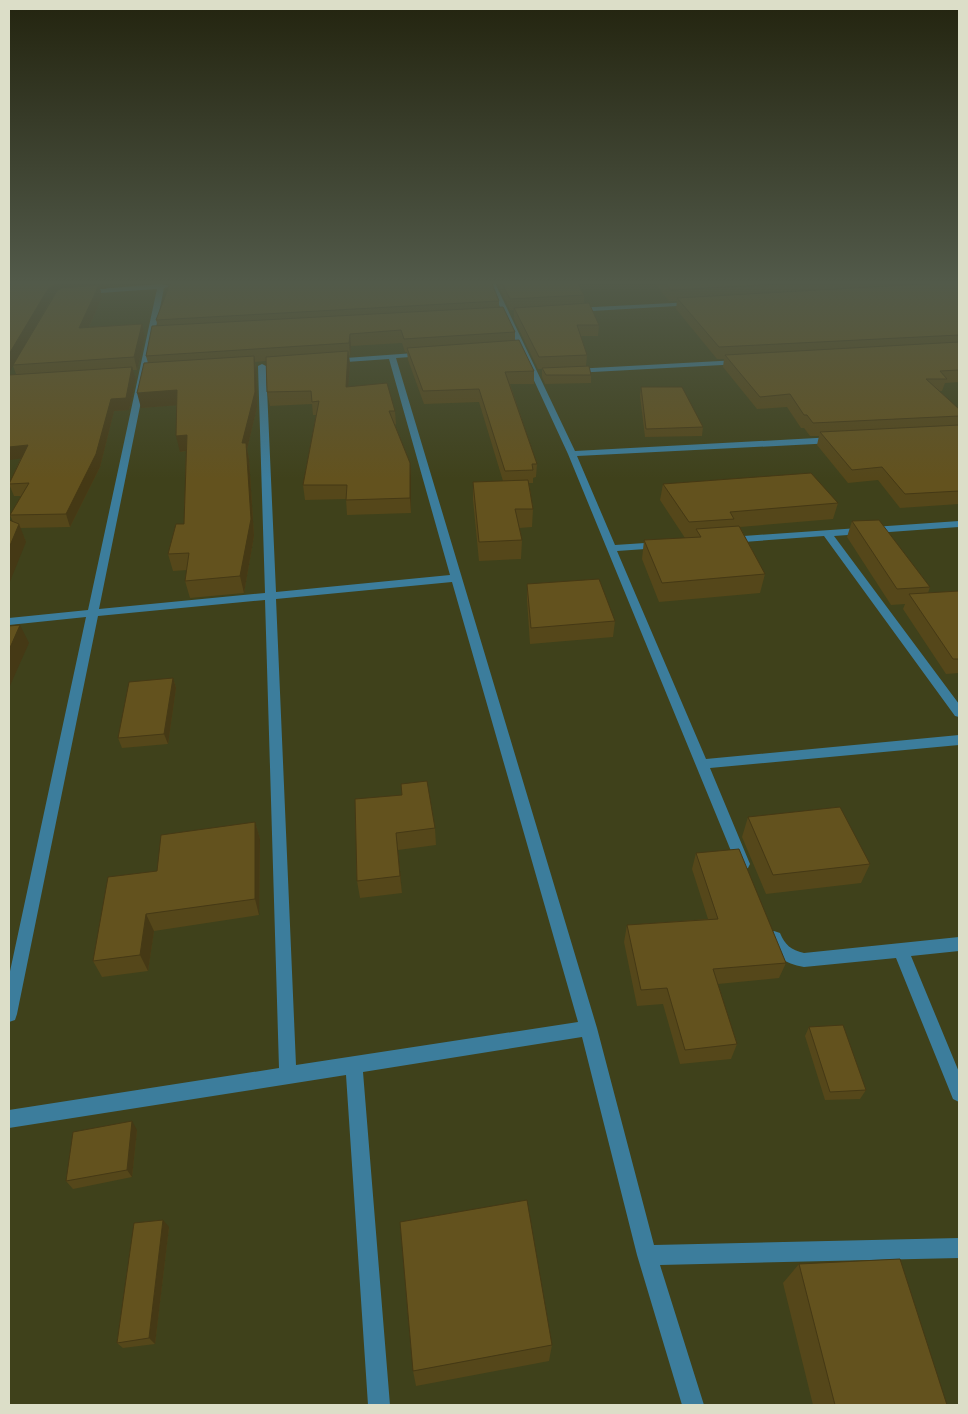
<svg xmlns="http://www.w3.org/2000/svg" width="968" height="1414" font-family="'Work Sans',sans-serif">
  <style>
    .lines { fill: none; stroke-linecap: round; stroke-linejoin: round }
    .minor { fill: #3c7d9c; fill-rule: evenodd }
    .wall { fill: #55471a }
    .shaded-wall { fill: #453915 }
    .building { fill: #63521e; stroke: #453915 }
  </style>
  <rect width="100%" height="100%" fill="#3f411b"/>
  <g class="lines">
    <path class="minor" d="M 488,281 L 494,281 L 575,451 L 834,437 L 838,440 L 834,443 L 577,456 L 615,545 L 660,542 L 665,545 L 660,548 L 617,551 L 706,759 L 959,735 L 959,745 L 710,768 L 750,864 L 748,868 L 743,870 L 738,868 L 568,454 Z
      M 161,284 L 170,286 L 164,288 L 99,609 L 265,593 L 258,366 L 262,364 L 266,366 L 276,592 L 450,575 L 389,359 L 332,363 L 328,361 L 332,359 L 428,352 L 429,354 L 425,356 L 396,358 L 597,1028 L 654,1245 L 959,1238 L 959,1258 L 660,1265 L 704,1405 L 682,1405 L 637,1255 L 582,1037 L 363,1072 L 390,1405 L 368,1405 L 346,1075 L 9,1128 L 9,1110 L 279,1068 L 265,600 L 98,616 L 17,1014 L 15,1020 L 9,1022 L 9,976 L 86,617 L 9,625 L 9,618 L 88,610 L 157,289 L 85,294 L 82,292 L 85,290 ZM 452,582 L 578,1022 L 296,1065 L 276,599 Z
      M 692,302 L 694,303 L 694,305 L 575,312 L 572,310 L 575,308 Z
      M 738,360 L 741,360 L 741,364 L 574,373 L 570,371 L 574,369 Z
      M 959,521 L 959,527 L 834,536 L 959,704 L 959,717 L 955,716 L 824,536 L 730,543 L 725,540 L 730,537 Z
      M 774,931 L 780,933 C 785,945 791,950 804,953 L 959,937 L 959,951 L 911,956 L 959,1072 L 959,1102 L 953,1099 L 896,958 L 804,967 C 784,963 774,957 766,938 L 768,933 Z"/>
  </g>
  <path class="wall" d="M 13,281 L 491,281 L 499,301 L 499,307 L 515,332 L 515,340 L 534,371 L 534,384 L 510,384 L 537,464 L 536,477 L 533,478 L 533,483 L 529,483 L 533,509 L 532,527 L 519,528 L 522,540 L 521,559 L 479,561 L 473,500 L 473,482 L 503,481 L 479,402 L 424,404 L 408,360 L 407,352 L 405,352 L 402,343 L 351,346 L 350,355 L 349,356 L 350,364 L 348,386 L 395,411 L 396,424 L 395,425 L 410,463 L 411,477 L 411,513 L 347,515 L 346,499 L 305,500 L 303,485 L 316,415 L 313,415 L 312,404 L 270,406 L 267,392 L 266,361 L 255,362 L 256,370 L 257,407 L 247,449 L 249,459 L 254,536 L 244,593 L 190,598 L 185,581 L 187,570 L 173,571 L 168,554 L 184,524 L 186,451 L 180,452 L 176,405 L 141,408 L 148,363 L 146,356 L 158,326 L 156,320 L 171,282 L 108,284 L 106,289 L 100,289 L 102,297 L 89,327 L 142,324 L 145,336 L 137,370 L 133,370 L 136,379 L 129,410 L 114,411 L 100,467 L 70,527 L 20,528 L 26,542 L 13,522 L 10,515 L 21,496 L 14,496 L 9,484 L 21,458 L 16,374 L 13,366 Z
    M 496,281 L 577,281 L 584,295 L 584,304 L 599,325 L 598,336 L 581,336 L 587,355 L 586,366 L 591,375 L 591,383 L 545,384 L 542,377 L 542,369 L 538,369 L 514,319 L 514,310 L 510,310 Z
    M 653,281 L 959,281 L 959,382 L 945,383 L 942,391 L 939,391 L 959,409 L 959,504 L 900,508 L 878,480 L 848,483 L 817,445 L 819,436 L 810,436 L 804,428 L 801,428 L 787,407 L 757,409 L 723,367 L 724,359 L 717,359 L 676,309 L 677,301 L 669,301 Z
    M 641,387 L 703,427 L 702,436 L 645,437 L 640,396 Z
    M 663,484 L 838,503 L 833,519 L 740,527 L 765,574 L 760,593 L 659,602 L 642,559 L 644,540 L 685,538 L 660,500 Z
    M 852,521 L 930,587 L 928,593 L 959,591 L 959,673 L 946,674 L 903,609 L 905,604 L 891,605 L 847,537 Z
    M 527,584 L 615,621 L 613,637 L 530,644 L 527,600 Z
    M 173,678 L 176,688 L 168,744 L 122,748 L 118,738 Z
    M 355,799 L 435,828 L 436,845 L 398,850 L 402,893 L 360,898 L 357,881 Z
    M 748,817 L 870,864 L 861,883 L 766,894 L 742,837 Z
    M 255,822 L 260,839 L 259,915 L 154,931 L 148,971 L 102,977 L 93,961 L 157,871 Z
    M 696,853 L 786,963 L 779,978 L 718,984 L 737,1044 L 731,1059 L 680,1064 L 663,1004 L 637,1006 L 624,942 L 627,925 L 708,919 L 692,869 Z
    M 809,1027 L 866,1090 L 860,1099 L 825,1100 L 805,1036 Z
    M 137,1130 L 132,1177 L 73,1189 L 66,1181 Z
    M 169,1227 L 155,1344 L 123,1348 L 117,1343 Z
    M 799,1264 L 947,1405 L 813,1405 L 783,1283 Z
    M 552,1345 L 549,1361 L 416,1386 L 413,1371 Z"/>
  <path class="shaded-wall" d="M 71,281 L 107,281 L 108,284 L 106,289 L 100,289 L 102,297 L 83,340 L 51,299 L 9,373 L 9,354 L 48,289 L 58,283 Z
    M 142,324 L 145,336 L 137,370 L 134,357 Z
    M 350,334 L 351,346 L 350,355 L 349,343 Z
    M 348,351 L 350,364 L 347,400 L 346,387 Z
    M 254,356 L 256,370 L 257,407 L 247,449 L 249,459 L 254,536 L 244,593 L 240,576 L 242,443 Z
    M 132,367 L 136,379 L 129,410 L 114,411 L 100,467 L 70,527 L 66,514 L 111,399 Z
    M 177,390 L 180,405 L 141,408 L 137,393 Z
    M 187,435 L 190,450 L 180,452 L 176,436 Z
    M 28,445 L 33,457 L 9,460 L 9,447 Z
    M 410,463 L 411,477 L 411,513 L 410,498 Z
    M 19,524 L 26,542 L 9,584 L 9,548 Z
    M 20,625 L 29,643 L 9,688 L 9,650 Z
    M 173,678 L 176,688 L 168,744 L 164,734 Z
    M 255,822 L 260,839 L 259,915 L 255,899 Z
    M 396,833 L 398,850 L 402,893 L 400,876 Z
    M 146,914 L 154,931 L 148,971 L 140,955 Z
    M 132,1121 L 137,1130 L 132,1177 L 127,1170 Z
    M 163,1220 L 169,1227 L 155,1344 L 149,1338 Z"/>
  <path class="building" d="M 13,281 L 71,281 L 58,283 L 48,289 L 9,354 L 9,290 Z
    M 171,281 L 491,281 L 499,301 L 156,320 Z
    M 501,281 L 577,281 L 584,295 L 510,299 Z
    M 663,281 L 837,281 L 671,290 Z
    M 959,282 L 959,335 L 719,347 L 677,298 Z
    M 99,285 L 79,328 L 142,324 L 134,357 L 13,365 L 57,291 L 62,288 Z
    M 589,303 L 599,325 L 577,325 L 587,355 L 539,357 L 514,308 Z
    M 503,307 L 515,332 L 404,339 L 401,330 L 350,334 L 349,343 L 146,356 L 152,326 Z
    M 519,340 L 534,371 L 505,372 L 537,464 L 532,464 L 533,470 L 505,471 L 479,389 L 423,391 L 407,348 Z
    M 959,342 L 959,370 L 940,371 L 947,379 L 926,379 L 959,409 L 959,416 L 813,423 L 807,415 L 804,415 L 790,394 L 760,397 L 725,355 Z
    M 348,351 L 346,387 L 387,383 L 395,411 L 389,411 L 410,463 L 410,498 L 346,500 L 347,485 L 303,485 L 319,401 L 312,402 L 311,391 L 267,392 L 266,357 Z
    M 254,356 L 255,392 L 242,443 L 246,443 L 251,519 L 240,576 L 185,581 L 189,553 L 168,554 L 176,524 L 184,524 L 187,435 L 176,436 L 177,390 L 137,393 L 144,363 Z
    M 589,366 L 591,375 L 546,375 L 542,368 Z
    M 132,367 L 126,398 L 111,399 L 96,454 L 66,514 L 10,515 L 29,483 L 9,484 L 28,445 L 9,447 L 9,375 Z
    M 641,387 L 682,387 L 703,427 L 646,429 Z
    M 959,425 L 959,491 L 905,494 L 882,467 L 852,470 L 820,432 Z
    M 811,473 L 838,503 L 730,512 L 734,519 L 689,522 L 663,484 Z
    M 528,480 L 533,509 L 515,509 L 522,540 L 479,542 L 473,482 Z
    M 9,520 L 19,524 L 9,548 Z
    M 879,520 L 930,587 L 897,589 L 852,521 Z
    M 739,526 L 765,574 L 662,583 L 644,540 L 701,537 L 696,529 Z
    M 599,579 L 615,621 L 531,628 L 527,584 Z
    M 959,591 L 959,659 L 953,659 L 909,594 Z
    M 20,625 L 9,650 L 9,626 Z
    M 173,678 L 164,734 L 118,738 L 129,682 Z
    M 427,781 L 435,828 L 396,833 L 400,876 L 357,881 L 355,799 L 402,795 L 401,784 Z
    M 840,807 L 870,864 L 773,875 L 748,817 Z
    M 255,822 L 255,899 L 146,914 L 140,955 L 93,961 L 108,877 L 157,871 L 161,835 Z
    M 739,849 L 786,963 L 713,969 L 737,1044 L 685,1050 L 667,988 L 641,990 L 627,925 L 718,919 L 696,853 Z
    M 843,1025 L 866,1090 L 830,1092 L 809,1027 Z
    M 132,1121 L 127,1170 L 66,1181 L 73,1132 Z
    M 527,1200 L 552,1345 L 413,1371 L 400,1222 Z
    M 163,1220 L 149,1338 L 117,1343 L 134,1223 Z
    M 900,1259 L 947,1405 L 835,1405 L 799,1264 Z"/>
  <linearGradient id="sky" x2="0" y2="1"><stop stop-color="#23240f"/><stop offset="0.59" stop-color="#525a4a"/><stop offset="1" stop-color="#525a4a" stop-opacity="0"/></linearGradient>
  <rect width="968" height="479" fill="url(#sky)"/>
  <rect width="968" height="1414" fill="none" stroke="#dcdec8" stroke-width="20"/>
</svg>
